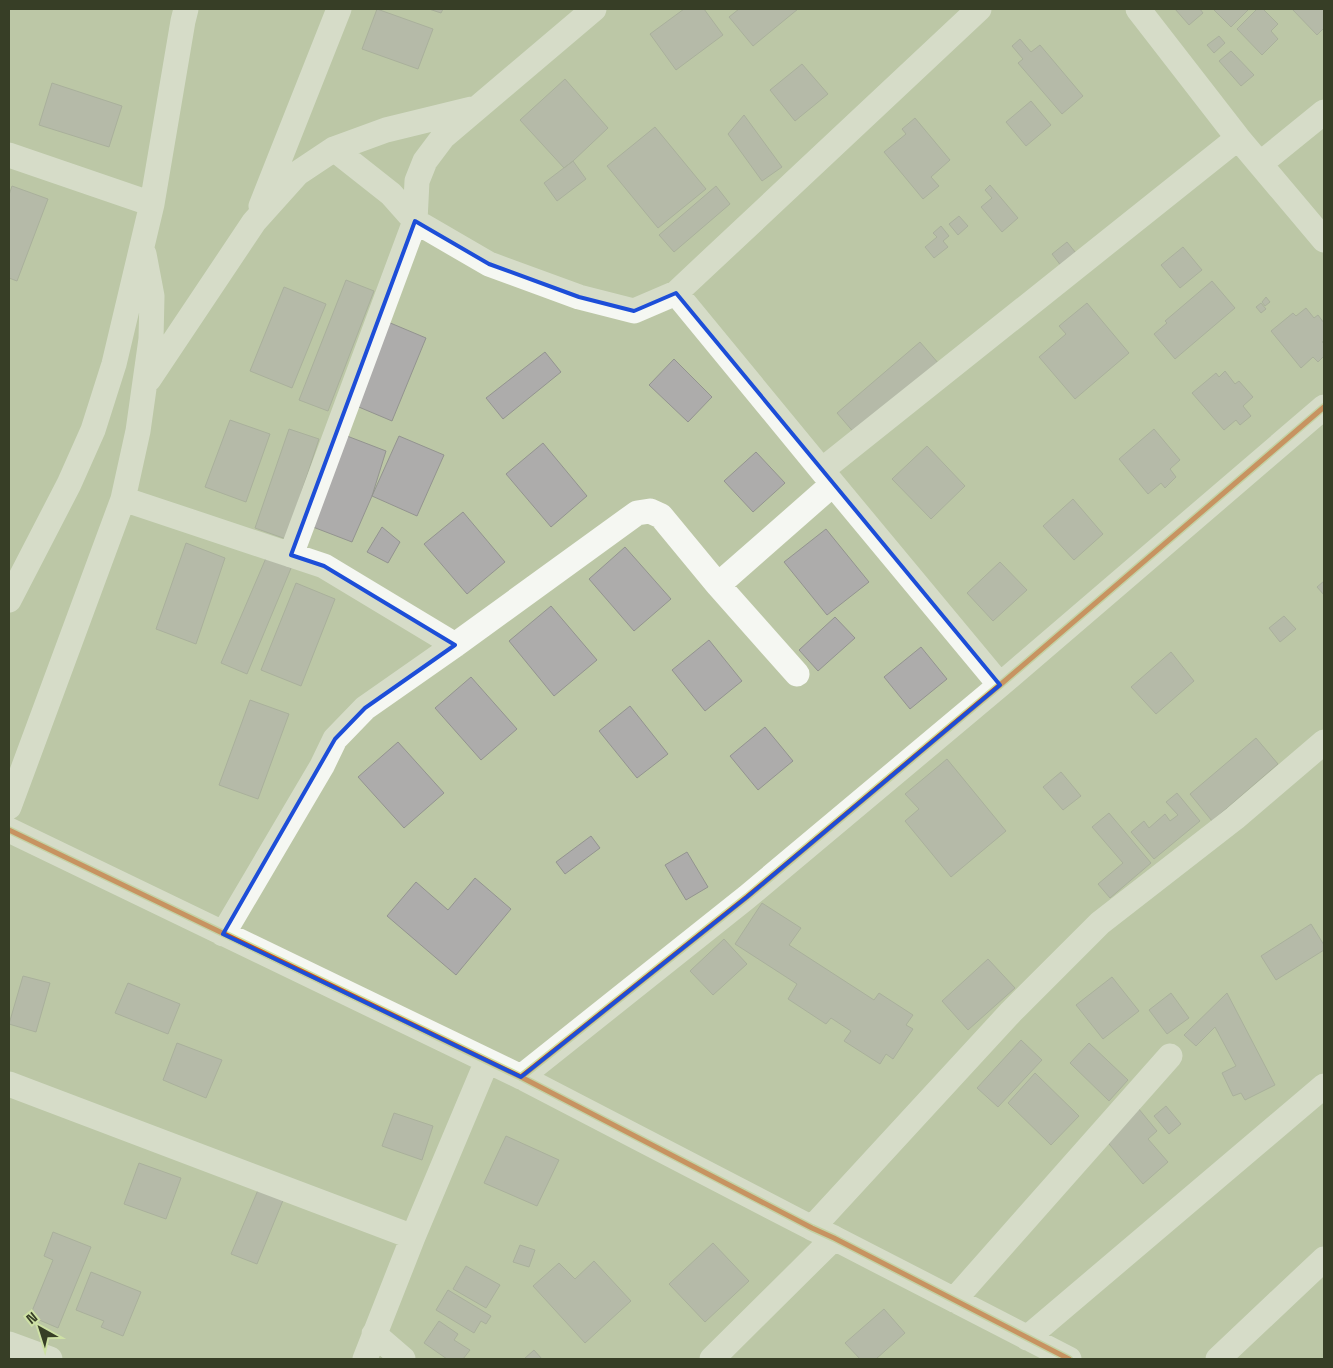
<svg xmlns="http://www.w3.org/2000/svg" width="1333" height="1368" font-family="'Space Grotesk',sans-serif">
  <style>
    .building { fill: #adacab; stroke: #93948f }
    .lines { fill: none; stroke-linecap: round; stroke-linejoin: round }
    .street { stroke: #f5f7f2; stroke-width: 25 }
    .cycleway-casing { stroke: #cee1a5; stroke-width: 8 }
    .cycleway { stroke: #d6560f; stroke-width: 5 }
    .marked { fill: none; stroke: #1d4ed8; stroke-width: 4; stroke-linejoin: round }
  </style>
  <rect width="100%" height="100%" fill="#bcc7a6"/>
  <path class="building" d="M 377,9 L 433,29 L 418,69 L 362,49 Z
    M 429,9 L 443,9 L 441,13 Z
    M 684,9 L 704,9 L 723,35 L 676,70 L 650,34 Z
    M 739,9 L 798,9 L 753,46 L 729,17 Z
    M 1175,9 L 1200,9 L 1203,13 L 1189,25 Z
    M 1213,9 L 1249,9 L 1231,27 Z
    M 1257,9 L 1263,9 L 1278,24 L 1271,31 L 1278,39 L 1262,55 L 1237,29 Z
    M 1292,9 L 1324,9 L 1324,28 L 1317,35 Z
    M 1219,36 L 1225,43 L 1214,53 L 1207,45 Z
    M 1020,39 L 1031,52 L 1040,45 L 1083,96 L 1062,114 L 1018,63 L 1023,59 L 1012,46 Z
    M 1231,51 L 1254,75 L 1241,86 L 1219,61 Z
    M 802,64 L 828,94 L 795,121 L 770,90 Z
    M 565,79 L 608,128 L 573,161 L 564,168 L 520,120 Z
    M 52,83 L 122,106 L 109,147 L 39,125 Z
    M 1031,101 L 1051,125 L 1026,146 L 1006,122 Z
    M 744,115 L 782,167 L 762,181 L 728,134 Z
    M 915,118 L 950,160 L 931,177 L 939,186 L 923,199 L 884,152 L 906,134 L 902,129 Z
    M 655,127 L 706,189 L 658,228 L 607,166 Z
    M 573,161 L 586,179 L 557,201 L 544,183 Z
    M 990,185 L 1018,218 L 1002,232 L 981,207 L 992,198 L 985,190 Z
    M 12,186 L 48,199 L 17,281 L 9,278 L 9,195 Z
    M 716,186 L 730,204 L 674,252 L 659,235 Z
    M 959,216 L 968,226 L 958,235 L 949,224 Z
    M 941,226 L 949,236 L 943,241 L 948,247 L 934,258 L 925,247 L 937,237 L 933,233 Z
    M 1067,242 L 1080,258 L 1065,271 L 1052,254 Z
    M 1183,247 L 1202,270 L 1180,288 L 1161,265 Z
    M 346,280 L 374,291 L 328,411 L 299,400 Z
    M 1212,281 L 1235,308 L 1175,359 L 1154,334 L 1167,323 L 1165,321 Z
    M 284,287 L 326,304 L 292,388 L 250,371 Z
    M 1266,297 L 1270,302 L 1265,306 L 1262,302 Z
    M 1087,303 L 1129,353 L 1075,399 L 1039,357 L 1066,334 L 1059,326 Z
    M 1261,303 L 1266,309 L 1261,313 L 1256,307 Z
    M 1306,308 L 1314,318 L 1318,315 L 1324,323 L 1324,340 L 1322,342 L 1324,344 L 1324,356 L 1318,362 L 1313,357 L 1301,368 L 1271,331 L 1293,313 L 1296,316 Z
    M 388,322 L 426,338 L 392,421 L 354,405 Z
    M 920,342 L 939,364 L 856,435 L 837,413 Z
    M 545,352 L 561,372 L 503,419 L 486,398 Z
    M 674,359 L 712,397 L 688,422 L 649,385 Z
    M 1225,371 L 1235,384 L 1239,381 L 1253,397 L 1243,406 L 1251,416 L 1240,425 L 1236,420 L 1224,430 L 1192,393 L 1216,373 L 1219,377 Z
    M 230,420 L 270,434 L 246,502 L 205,487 Z
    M 289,429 L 319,439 L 286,539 L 255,528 Z
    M 1154,429 L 1180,460 L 1170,469 L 1176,477 L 1165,488 L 1161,483 L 1148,494 L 1119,459 Z
    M 347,436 L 386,451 L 372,496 L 352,542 L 313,527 Z
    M 399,436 L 444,455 L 417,516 L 372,496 Z
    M 543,443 L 587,496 L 551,527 L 506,474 Z
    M 927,446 L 965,486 L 931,519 L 892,479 Z
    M 756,452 L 785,483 L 753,512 L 724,481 Z
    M 1073,499 L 1103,534 L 1074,560 L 1043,526 Z
    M 463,512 L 505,562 L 467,594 L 424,544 Z
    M 382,527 L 400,542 L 388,563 L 367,552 Z
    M 826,529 L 869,582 L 827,615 L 784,562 Z
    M 186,543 L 225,558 L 196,644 L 156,629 Z
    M 625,547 L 671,599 L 634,631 L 589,579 Z
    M 269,551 L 294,561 L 247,674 L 221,663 Z
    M 1000,562 L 1027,590 L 993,621 L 967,593 Z
    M 1324,581 L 1324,595 L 1317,587 Z
    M 296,583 L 335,599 L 301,686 L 261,670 Z
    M 551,606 L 597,660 L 554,696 L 509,641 Z
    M 1284,616 L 1296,629 L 1280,642 L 1269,628 Z
    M 835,617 L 855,638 L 818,671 L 799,650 Z
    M 709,640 L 742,681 L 705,711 L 672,670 Z
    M 921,647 L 947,679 L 910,709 L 884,677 Z
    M 1171,652 L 1194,681 L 1156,714 L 1131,687 Z
    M 471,677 L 517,729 L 481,760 L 435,708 Z
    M 250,700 L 289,714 L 258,799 L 219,785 Z
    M 630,706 L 668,754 L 637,778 L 599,731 Z
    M 765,727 L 793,761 L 758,790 L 730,756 Z
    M 1256,738 L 1278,764 L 1212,821 L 1190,794 Z
    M 398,742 L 444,793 L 404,828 L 358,777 Z
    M 947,759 L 1006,831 L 951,877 L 905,821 L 919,809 L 905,794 Z
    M 1061,772 L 1081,796 L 1063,810 L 1043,787 Z
    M 1177,793 L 1200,821 L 1154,859 L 1131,832 L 1144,821 L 1149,828 L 1165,814 L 1170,821 L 1178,815 L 1166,802 Z
    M 1109,813 L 1151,863 L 1110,898 L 1098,884 L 1123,863 L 1092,827 Z
    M 591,836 L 600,848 L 565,874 L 556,862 Z
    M 687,852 L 708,887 L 686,900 L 665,865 Z
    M 475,878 L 511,909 L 456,975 L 387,916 L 416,882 L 448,910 Z
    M 762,903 L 801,928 L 789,945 L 874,1000 L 879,993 L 913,1015 L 906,1025 L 913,1029 L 893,1059 L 886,1054 L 880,1064 L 844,1041 L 851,1031 L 831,1018 L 826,1024 L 788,999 L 797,984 L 735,944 Z
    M 1311,924 L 1324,945 L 1324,950 L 1276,980 L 1261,956 Z
    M 724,939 L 747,964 L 713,995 L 690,971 Z
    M 988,959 L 1015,988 L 968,1030 L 942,1001 Z
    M 23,976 L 50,983 L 36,1032 L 9,1024 Z
    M 1112,977 L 1139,1011 L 1103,1039 L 1076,1005 Z
    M 128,983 L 180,1004 L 168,1034 L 115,1013 Z
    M 1171,993 L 1189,1018 L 1167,1034 L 1149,1010 Z
    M 1227,993 L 1275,1085 L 1245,1100 L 1241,1093 L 1233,1096 L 1222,1073 L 1236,1066 L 1215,1027 L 1196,1046 L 1184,1035 Z
    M 1021,1040 L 1042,1060 L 998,1107 L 977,1088 Z
    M 177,1043 L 222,1060 L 206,1098 L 163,1080 Z
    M 1089,1043 L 1128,1080 L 1109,1101 L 1070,1063 Z
    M 1035,1073 L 1079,1116 L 1051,1145 L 1008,1103 Z
    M 1166,1106 L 1181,1124 L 1169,1134 L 1154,1116 Z
    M 1138,1108 L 1157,1131 L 1148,1139 L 1168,1162 L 1143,1184 L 1104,1138 Z
    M 394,1113 L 433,1126 L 422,1160 L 382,1146 Z
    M 506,1136 L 559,1160 L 537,1206 L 484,1183 Z
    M 139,1163 L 181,1178 L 166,1219 L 124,1204 Z
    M 261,1183 L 286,1193 L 257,1264 L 231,1254 Z
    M 53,1232 L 91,1247 L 58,1328 L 30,1316 L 53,1260 L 44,1256 Z
    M 713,1243 L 749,1281 L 705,1322 L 669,1284 Z
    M 520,1245 L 535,1250 L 529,1267 L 513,1262 Z
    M 594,1261 L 631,1301 L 585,1343 L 533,1286 L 559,1263 L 575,1279 Z
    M 466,1266 L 500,1285 L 486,1308 L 453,1289 Z
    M 91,1272 L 141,1292 L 123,1336 L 101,1327 L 104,1321 L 76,1310 Z
    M 448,1290 L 491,1316 L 486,1324 L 481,1321 L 474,1333 L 436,1310 Z
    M 884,1309 L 905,1333 L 876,1359 L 860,1359 L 845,1343 Z
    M 439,1321 L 458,1334 L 454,1340 L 470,1350 L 463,1359 L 447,1359 L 424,1343 Z
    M 534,1350 L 542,1359 L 524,1359 Z"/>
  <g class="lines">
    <path class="street" d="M 1138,9 L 1238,138 L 1324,240
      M 334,149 L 391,194 L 415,221 L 489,264 L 579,297 L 634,311 L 676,293 L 979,9
      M 9,155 L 152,204
      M 1260,164 L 1324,112
      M 261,206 L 339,9
      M 676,293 L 833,484 L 1000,685
      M 149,379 L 254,222 L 298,173 L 334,149 L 386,130 L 472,109
      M 822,470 L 1238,138
      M 123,499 L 324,566 L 455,645
      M 291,555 L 415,221 L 417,181 L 425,161 L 443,137 L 594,9
      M 718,585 L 833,484
      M 9,600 L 69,484 L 93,430 L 114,364 L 152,204 L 183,21 L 186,9
      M 9,807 L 123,499 L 138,431 L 151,339 L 152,296 L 144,254
      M 9,830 L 521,1077 L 812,1228 L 834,1238 L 1069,1359
      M 223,934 L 322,766 L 335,739 L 365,708 L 455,645 L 637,513 L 650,511 L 661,516 L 718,585 L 797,674
      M 521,1077 L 747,897 L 1000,685 L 1324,407
      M 9,1084 L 413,1237
      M 812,1228 L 1011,1012 L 1100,923 L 1235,818 L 1324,742
      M 954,1300 L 1170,1056
      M 374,1334 L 403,1359
      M 1027,1338 L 1324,1086
      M 9,1344 L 50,1359
      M 365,1359 L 413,1237 L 487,1061
      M 712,1359 L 834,1238
      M 1218,1359 L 1324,1259"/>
    <g class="cycleway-casing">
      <path id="cycleway" d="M 9,830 L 521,1077 L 812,1228 L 834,1238 L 1069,1359
        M 521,1077 L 747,897 L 1000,685 L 1324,407"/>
    </g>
    <use href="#cycleway" class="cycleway"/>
  </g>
  <path d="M0 0H1333V1368H0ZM 415,221 L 489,264 L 579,297 L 634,311 L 676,293 L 1000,685 L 747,897 L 521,1077 L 223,934 L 335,739 L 365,708 L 455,645 L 324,566 L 291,555 Z" fill="#bcc7a6" fill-opacity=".55" fill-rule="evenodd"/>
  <path class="marked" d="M 415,221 L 489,264 L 579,297 L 634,311 L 676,293 L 1000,685 L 747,897 L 521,1077 L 223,934 L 335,739 L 365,708 L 455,645 L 324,566 L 291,555 Z"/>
  <rect width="1333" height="1368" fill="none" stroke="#373e26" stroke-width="20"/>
  <g transform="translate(40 1328) rotate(321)" stroke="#cee1a5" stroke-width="4" paint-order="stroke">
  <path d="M0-4L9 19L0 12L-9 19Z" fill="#373e26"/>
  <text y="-8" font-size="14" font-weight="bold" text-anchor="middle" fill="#373e26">N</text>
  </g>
</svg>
